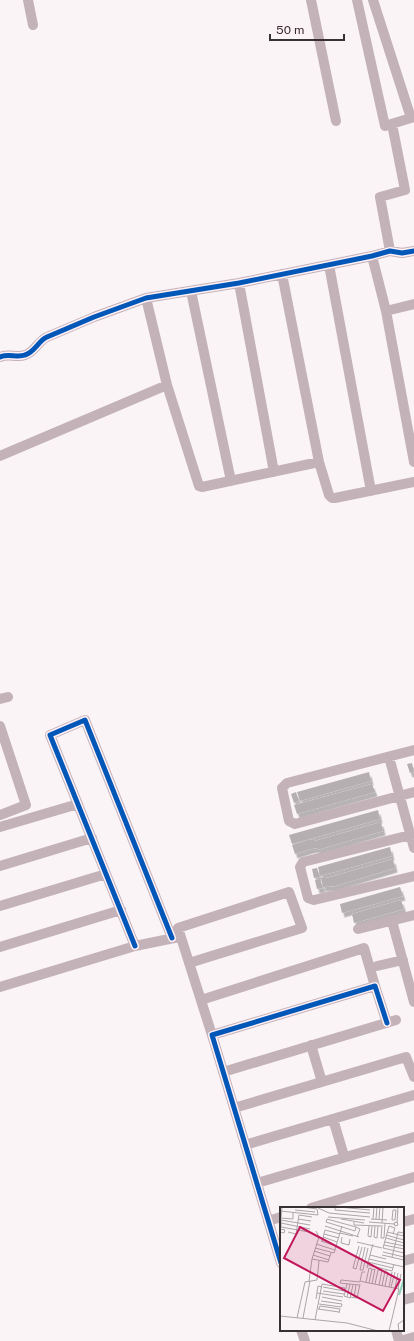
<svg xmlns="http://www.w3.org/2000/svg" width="414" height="1341" font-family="'Public Sans',sans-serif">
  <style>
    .building { fill: #b5afb1; filter: url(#shadow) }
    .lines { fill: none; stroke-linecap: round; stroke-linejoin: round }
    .street { stroke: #c4b2b9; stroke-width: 10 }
    .cycleway-casing { stroke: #fef0f5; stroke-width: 8 }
    .cycleway { stroke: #0057b8; stroke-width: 5 }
    .inset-river { fill: none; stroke: #93d5ba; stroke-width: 2 }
    .inset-road { fill: none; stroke: #aca6a8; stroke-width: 1 }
    .view { fill: #c2185b; fill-opacity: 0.15; stroke: #c2185b; stroke-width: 2 }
    .inset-edge { fill: none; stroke: #383134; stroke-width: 2 }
  </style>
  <defs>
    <filter id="shadow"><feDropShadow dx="2.5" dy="4.5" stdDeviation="0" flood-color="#0004"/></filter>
  </defs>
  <rect width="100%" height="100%" fill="#faf4f6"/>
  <path class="building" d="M 412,763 L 414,772 L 410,773 L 407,764 Z
    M 369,772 L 371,781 L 300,801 L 297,792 Z
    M 372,784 L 375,792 L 297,814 L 294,805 Z
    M 296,792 L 299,801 L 294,803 L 291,794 Z
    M 378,810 L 380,819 L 292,844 L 289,835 Z
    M 381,822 L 383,831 L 317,850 L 317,848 L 311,849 L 295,854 L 292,845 L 308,840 L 314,839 L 315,841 Z
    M 390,847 L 392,856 L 320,876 L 318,867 Z
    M 393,859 L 395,868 L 335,886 L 323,887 L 321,878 L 326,877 L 327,878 Z
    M 317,868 L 320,877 L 314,878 L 312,869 Z
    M 320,879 L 323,888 L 317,889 L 315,880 Z
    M 400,887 L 403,896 L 342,913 L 340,904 Z
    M 401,900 L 404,909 L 354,923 L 352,914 Z"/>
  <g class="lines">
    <path class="street" d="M 28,0 L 33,25
      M 311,0 L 336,121
      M 357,0 L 385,126 L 414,117
      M 373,0 L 411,118
      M 390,251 L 380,197 L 405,190 L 392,124
      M 372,256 L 386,311 L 414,462
      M 329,265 L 371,491
      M 282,274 L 319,462 L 329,495 L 332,498 L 335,498 L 414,482
      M 239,283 L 274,472
      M 191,291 L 231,481
      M 146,298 L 167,385 L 199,486 L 202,487 L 319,462
      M 386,311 L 414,304
      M 0,357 C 8,353 17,358 25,355 C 35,352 38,341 47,337 L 94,317 L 146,298 L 239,283 L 372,256 L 390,251 L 402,253 L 414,251
      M 0,456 L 167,385
      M 0,699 L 8,697
      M 0,726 L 26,805 L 0,815
      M 414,750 L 287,783 L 282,788 L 289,821 L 295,824 L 414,792
      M 389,757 L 414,848
      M 0,827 L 78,804
      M 414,834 L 303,862 L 300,867 L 308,898 L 314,900 L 414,876
      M 0,866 L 92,838
      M 0,906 L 106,874
      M 392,921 L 414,1002
      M 358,929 L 414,915
      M 135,946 L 50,735 L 85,720 L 172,938
      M 0,947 L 121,910
      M 189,963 L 302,928 L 289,892 L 178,928 L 212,1035
      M 377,966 L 403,960
      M 0,987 L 135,946 L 179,937
      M 201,1000 L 364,948 L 375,986
      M 311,1045 L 322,1082
      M 223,1072 L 396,1020
      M 234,1108 L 406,1057 L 414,1077
      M 333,1119 L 344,1156
      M 245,1145 L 414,1095
      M 257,1183 L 414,1137
      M 311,1208 L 414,1177
      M 268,1221 L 281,1217
      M 403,1222 L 414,1219
      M 403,1261 L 414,1258
      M 281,1263 L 212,1035 L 375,986 L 387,1023
      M 403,1300 L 414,1297
      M 301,1330 L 305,1341
      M 396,1330 L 399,1341
      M 400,1341 L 414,1337"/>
    <g class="cycleway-casing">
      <path id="cycleway" d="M 0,357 C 8,353 17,358 25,355 C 35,352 38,341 47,337 L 94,317 L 146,298 L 239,283 L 372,256 L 390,251 L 402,253 L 414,251
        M 135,946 L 50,735 L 85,720 L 172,938
        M 281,1263 L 212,1035 L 375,986 L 387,1023"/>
    </g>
    <use href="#cycleway" class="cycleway"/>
  </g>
  <g transform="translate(280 1207)">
    <rect width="124" height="124" fill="#faf4f6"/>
    <path class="inset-river" d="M 119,88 L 124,72"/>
    <path class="inset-road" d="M 2,0 L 1,11 L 13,12 L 13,6M 55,0 L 55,3 L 90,6M 59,0 L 90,3M 100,0 L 103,1 L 102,16M 38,1 L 49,6M 15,3 L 35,5M 113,3 L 116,3 L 115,13 L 112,13 ZM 0,4 L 38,8 L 37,2 L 23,0M 49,6 L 90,10M 48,10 L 85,13M 18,12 L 31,14M 47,12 L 76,20 L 75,24 L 46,15 ZM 61,12 L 84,16M 91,12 L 107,13M 93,12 L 94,0M 96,12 L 97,0M 99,12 L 100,0M 74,15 L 74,18 L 101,19M 89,15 L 114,17M 117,15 L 118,18 L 115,19 L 114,16 ZM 1,16 L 1,20 L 29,25M 117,16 L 118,0M 45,19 L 79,30M 89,19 L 88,29 L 91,30 L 92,19M 95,19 L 94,30 L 97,31 L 98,19M 76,20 L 80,22 L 77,30M 0,22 L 5,23 L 4,26 L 0,25M 30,22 L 1,16 L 1,13 L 30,18M 8,25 L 16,27 L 19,8 L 32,10M 107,25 L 124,29M 60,26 L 73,29M 44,27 L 59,31M 113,27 L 115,21 L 109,19 L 103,41 L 124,46M 106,28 L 124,33M 43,30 L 57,35M 62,30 L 61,36 L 69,38 L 70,32M 101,31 L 104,31 L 105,16M 101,31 L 102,18M 106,31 L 124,36M 41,34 L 56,39M 42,35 L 45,23 L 60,27M 77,35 L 102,41M 105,35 L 124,39M 36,37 L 55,43M 104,38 L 124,42M 79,39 L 73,61 L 76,62 L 82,40M 85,40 L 80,63 L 83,63 L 88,41M 35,41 L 54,46 L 62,19M 34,44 L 50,49M 103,45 L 124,50M 33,48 L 49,53M 90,48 L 106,52M 102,48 L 124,53M 112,50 L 118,25 L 124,26M 32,52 L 48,55 L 51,46M 89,52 L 124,60M 84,54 L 88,55 L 93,37M 88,58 L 112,64 L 114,57M 87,61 L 88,55 L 113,61M 95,63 L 92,62 L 89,76 L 119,82 L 109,124M 85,65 L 82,65 L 80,74 L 89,76M 29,74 L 32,52 L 39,30 L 36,24M 86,75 L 89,61 L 92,62M 67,77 L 64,89 L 70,91 L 73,78M 92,77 L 95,62M 95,77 L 98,63 L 101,63M 79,78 L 60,76 L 61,73 L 80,75M 99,78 L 102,63M 102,79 L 105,64 L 107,64M 105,79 L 108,65M 43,80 L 64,84M 109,80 L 112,65M 111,80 L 115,65M 115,81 L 118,66M 118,82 L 121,67M 43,84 L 64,87M 37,86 L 63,90M 42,90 L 62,94M 67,90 L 70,77M 70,90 L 77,91 L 80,77M 74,91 L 76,78M 36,92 L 38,79 L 42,80M 41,94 L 62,97 L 61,100M 39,97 L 61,100M 38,102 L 59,105M 39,102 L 40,99 L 60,102 L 59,106M 0,109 L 67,116 L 98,124M 17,111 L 25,75 L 37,73 L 39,54M 23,111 L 30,74M 35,113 L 42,77 L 65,81 L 64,84M 119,124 L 118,117 L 124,113"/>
    <path class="view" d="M 20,20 L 120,73 L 103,104 L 4,51 Z"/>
    <rect width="124" height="124" class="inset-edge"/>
  </g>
  <path d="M270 34v6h74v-6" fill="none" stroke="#383134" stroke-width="2"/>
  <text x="276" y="34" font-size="12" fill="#383134" stroke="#fef0f5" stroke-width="3" paint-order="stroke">50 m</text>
</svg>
